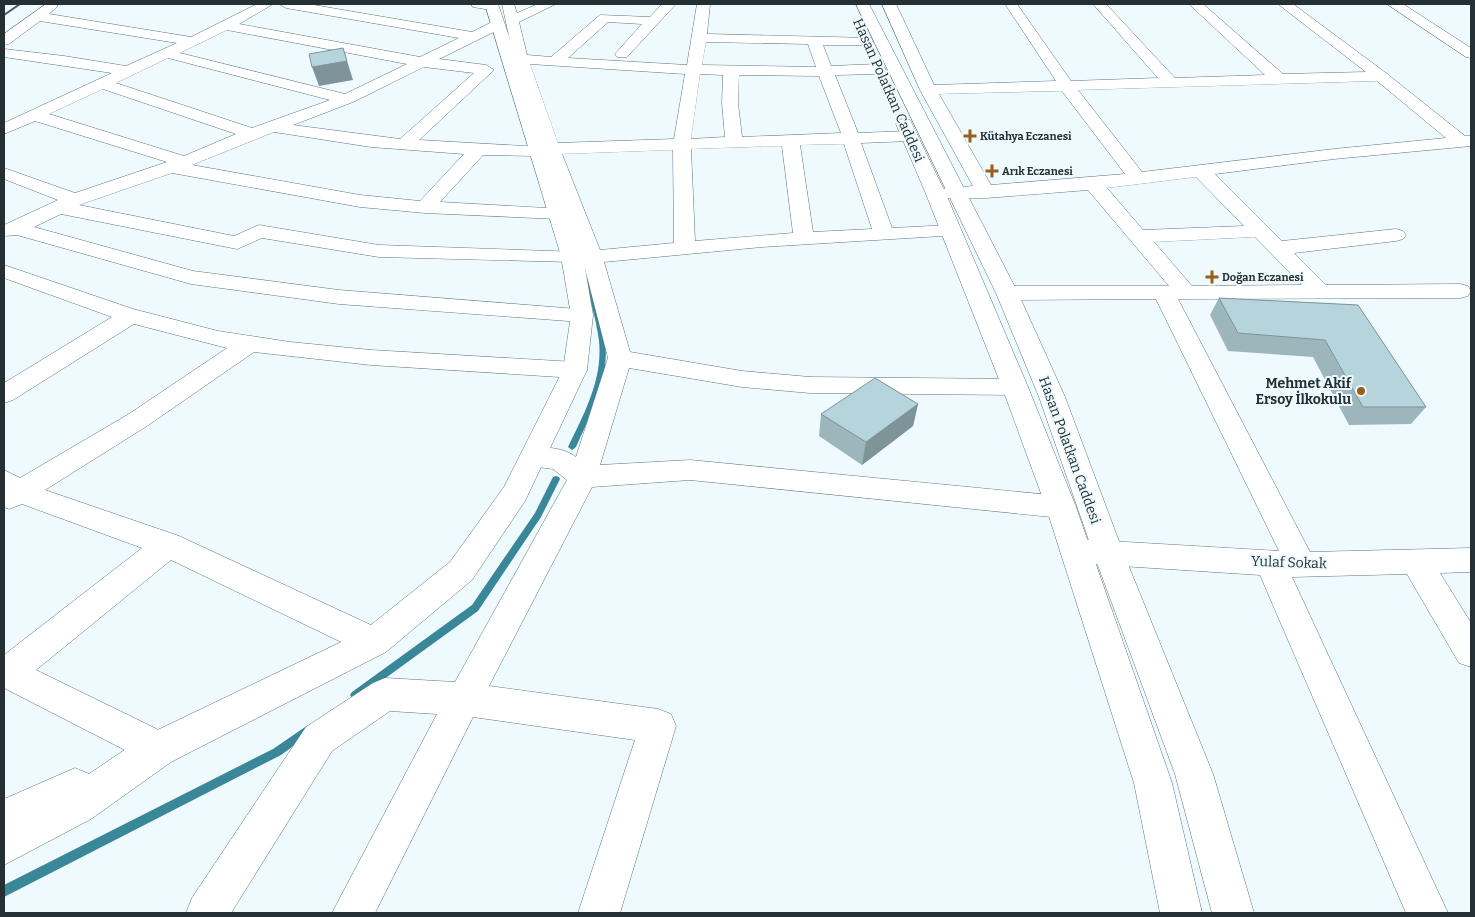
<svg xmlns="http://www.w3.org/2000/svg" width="1475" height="917" font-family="Bitter,serif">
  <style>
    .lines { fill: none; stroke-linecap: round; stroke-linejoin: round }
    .stream { fill: #398798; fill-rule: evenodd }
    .street-casing { stroke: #5b767c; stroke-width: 1 }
    .secondary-casing { stroke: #5b767c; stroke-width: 1 }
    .street { fill: #fff; fill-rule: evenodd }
    .secondary { fill: #fff; fill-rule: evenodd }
    .rail { stroke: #4a5659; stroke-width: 2 }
    .wall { fill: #9db6bc }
    .shaded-wall { fill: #7f9499 }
    .building { fill: #b6d4db; stroke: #7f9499 }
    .poi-dot { fill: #985e1d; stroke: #eefafd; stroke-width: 2 }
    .labels { text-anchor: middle; stroke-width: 4; stroke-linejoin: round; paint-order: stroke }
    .far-poi-label { font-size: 11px; font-weight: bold; fill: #243033; stroke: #eefafd; text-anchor: start }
    .street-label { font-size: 14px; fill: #243033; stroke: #eefafd }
    .poi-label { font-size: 14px; font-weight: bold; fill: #243033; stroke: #eefafd; text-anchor: end }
  </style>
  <rect width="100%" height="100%" fill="#eefafd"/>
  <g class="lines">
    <path class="stream" d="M 585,264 L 588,266 C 593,291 602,316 605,341 C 610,379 591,414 576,447 L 572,450 L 568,447 C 584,414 603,379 599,341 C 596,316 587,291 582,266 Z
      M 556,476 L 559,477 L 560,479 L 541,517 L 478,611 L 358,698 L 355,699 L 352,698 L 350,695 L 352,692 L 472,605 L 535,513 L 553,477 Z
      M 308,725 L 311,727 L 313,730 L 311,733 L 281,755 L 4,897 L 4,885 L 273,749 Z"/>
    <g class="street-casing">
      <path id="street" d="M 46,4 L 56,4 L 58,6 L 49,14 L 191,37 L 257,4 L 273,4 L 239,24 L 420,57 L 459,38 L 286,8 L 279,4 L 308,4 L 472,32 L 492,22 L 502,22 L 504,25 L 502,28 L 439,59 L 486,65 L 494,70 L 419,140 L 542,147 L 514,59 L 502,4 L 514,4 L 517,13 L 538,4 L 556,4 L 519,22 L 527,55 L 551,57 L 600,15 L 650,17 L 662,4 L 676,4 L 627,57 L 617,57 L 615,54 L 642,24 L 608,22 L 568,58 L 687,65 L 697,4 L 710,4 L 707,34 L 871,38 L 873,41 L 866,45 L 823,45 L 831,66 L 878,64 L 886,69 L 878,74 L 835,75 L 858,133 L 909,131 L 915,132 L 918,136 L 915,140 L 909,141 L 861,143 L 892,228 L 951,225 L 958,227 L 961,231 L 958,235 L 762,247 L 604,262 L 630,352 L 742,371 L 810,377 L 1015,379 L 1024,381 L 1028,387 L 1024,393 L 1015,395 L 810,393 L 742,387 L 629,368 L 600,465 L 690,460 L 1061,496 L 1071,499 L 1076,507 L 1071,515 L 1061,518 L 690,480 L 592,487 L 489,686 L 658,709 L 671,714 L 676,726 L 620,913 L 578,913 L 635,740 L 473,717 L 375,913 L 332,913 L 437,714 L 390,711 L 332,751 L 231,913 L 186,913 L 192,898 L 306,727 L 373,683 L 385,678 L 455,682 L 567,480 L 553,469 L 523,465 L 519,458 L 523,451 C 540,446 561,446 576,457 L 608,358 L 582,257 L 572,262 L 379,257 L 262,238 L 237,249 L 61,214 L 34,227 L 193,271 L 339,290 L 590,310 L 593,315 L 590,320 L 582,322 L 339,304 L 191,284 L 17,235 L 4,236 L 4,225 L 58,200 L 4,179 L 4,168 L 75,193 L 167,162 L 35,121 L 4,134 L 4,123 L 112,73 L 4,57 L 4,49 L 64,56 L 126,66 L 177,43 L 40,21 L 9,44 L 4,45 L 4,34 ZM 227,30 L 407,64 L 345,94 L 180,53 ZM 706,42 L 808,44 L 816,67 L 702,65 ZM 168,58 L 330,100 L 252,128 L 116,83 ZM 530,64 L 685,74 L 674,139 L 558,143 ZM 424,67 L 474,73 L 400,139 L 293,125 L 353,102 ZM 700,74 L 723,75 L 722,103 L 725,137 L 691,139 ZM 739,75 L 819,76 L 841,133 L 742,137 L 738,103 ZM 103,89 L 236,134 L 184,156 L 49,114 ZM 274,132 L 371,147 L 464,154 L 420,201 L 360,195 L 192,165 ZM 844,144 L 872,229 L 813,232 L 800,145 ZM 782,146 L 793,233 L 695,241 L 691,149 ZM 673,150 L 674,243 L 600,250 L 562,154 ZM 544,154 L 564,209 L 440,202 L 483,155 L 537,156 ZM 172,173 L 360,207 L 425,213 L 557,219 L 566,215 L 579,252 L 379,245 L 259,225 L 234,236 L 79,205 Z
        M 471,4 L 496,4 L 498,6 L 491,10 L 473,7 Z
        M 882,4 L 896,4 L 934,85 L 1056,81 L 1005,4 L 1017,4 L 1071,81 L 1158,78 L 1093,4 L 1106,4 L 1175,78 L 1265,75 L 1189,4 L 1203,4 L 1283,74 L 1366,72 L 1278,4 L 1293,4 L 1386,73 L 1465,136 L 1471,136 L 1471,146 L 1334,159 L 1215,174 L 1282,241 L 1396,229 L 1403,231 L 1406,235 L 1403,239 L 1396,241 L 1294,253 L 1326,285 L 1460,284 L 1468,286 L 1471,291 L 1468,296 L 1460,298 L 1178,299 L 1310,552 L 1471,548 L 1471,572 L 1440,573 L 1471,623 L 1471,667 L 1459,663 L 1407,574 L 1292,577 L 1448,913 L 1406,913 L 1260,575 L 1075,563 L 1064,560 L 1060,551 L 1064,542 L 1075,539 L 1279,551 L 1156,299 L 1007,300 L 999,298 L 996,293 L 999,288 L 1007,286 L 1169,286 L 1088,190 L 986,198 L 929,198 L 926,194 L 929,190 L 973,186 L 920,90 ZM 1377,81 L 1446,138 L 1334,149 L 1142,172 L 1078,90 ZM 1062,91 L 1125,174 L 991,185 L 939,94 ZM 1196,177 L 1244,226 L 1143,230 L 1107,188 ZM 1255,237 L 1302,285 L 1192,286 L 1154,242 Z
        M 1387,4 L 1403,4 L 1471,48 L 1471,58 L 1466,57 Z
        M 4,265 L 133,309 L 218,331 L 290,342 L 371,350 L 575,362 L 584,364 L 587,370 L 584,376 L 575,378 L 371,365 L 254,352 L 147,426 L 45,490 L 179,536 L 386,632 L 391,642 L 386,652 L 374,657 L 362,652 L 171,560 L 36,670 L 171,736 L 176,749 L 171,762 L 158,767 L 4,688 L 4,655 L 142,548 L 22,504 L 9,509 L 4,507 L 4,470 L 20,478 L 129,414 L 227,348 L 134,324 L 13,400 L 4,403 L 4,383 L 112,317 L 4,278 Z"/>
    </g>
    <g class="secondary-casing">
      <path id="secondary" d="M 485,4 L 498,4 L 583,256 L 593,315 L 587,370 L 525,501 L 472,580 L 386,652 L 171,762 L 91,819 L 4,865 L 4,799 L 75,768 L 89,774 L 145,736 L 362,632 L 450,562 L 504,487 L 563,370 L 571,315 L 561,256 Z
        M 856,4 L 869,4 L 1018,293 L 1065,397 L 1123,552 L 1213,774 L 1254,913 L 1212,913 L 1175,774 L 1093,552 L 1039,397 L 996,293 Z
        M 904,119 L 910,120 L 912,124 L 946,194 L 1028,387 L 1076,507 L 1172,783 L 1202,913 L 1160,913 L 1134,783 L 1046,507 L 1002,387 L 926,194 L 896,124 L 898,120 Z"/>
    </g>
    <use href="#street" class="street"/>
    <use href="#secondary" class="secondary"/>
    <path class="rail" d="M 4,15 L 20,4"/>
  </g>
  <path class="wall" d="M 1219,298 L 1358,305 L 1426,407 L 1411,424 L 1349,425 L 1313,357 L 1228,351 L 1210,315 Z
    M 918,404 L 913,426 L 862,465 L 819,436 L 821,414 Z"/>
  <path class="shaded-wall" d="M 343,48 L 353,80 L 319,86 L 312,67 Z
    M 918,404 L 913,426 L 862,465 L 866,442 Z"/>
  <path class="building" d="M 343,48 L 347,61 L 312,67 L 309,54 Z
    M 1219,298 L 1358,305 L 1426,407 L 1363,407 L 1325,340 L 1238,333 Z
    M 875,378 L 918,404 L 866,442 L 821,414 Z"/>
  <g class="poi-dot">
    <path d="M967.5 128.5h5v5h5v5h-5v5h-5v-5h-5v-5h5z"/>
    <path d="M989.5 163.5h5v5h5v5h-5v5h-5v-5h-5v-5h5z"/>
    <path d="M1209.5 269.5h5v5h5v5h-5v5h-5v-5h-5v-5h5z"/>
    <circle cx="1361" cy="391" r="5"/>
  </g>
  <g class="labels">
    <g class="far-poi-label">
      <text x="980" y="140">Kütahya Eczanesi</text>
      <text x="1002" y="175">Arık Eczanesi</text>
      <text x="1222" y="281">Doğan Eczanesi</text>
    </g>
    <g class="street-label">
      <text transform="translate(889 90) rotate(66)" y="5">Hasan Polatkan Caddesi</text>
      <text transform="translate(1070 450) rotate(70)" y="5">Hasan Polatkan Caddesi</text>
      <text transform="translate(1289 562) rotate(2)" y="5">Yulaf Sokak</text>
    </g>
    <g class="poi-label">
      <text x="1351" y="388">Mehmet Akif<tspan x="1351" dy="16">Ersoy İlkokulu</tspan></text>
    </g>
  </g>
  <rect width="1475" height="917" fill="none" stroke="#243033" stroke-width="10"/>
</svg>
